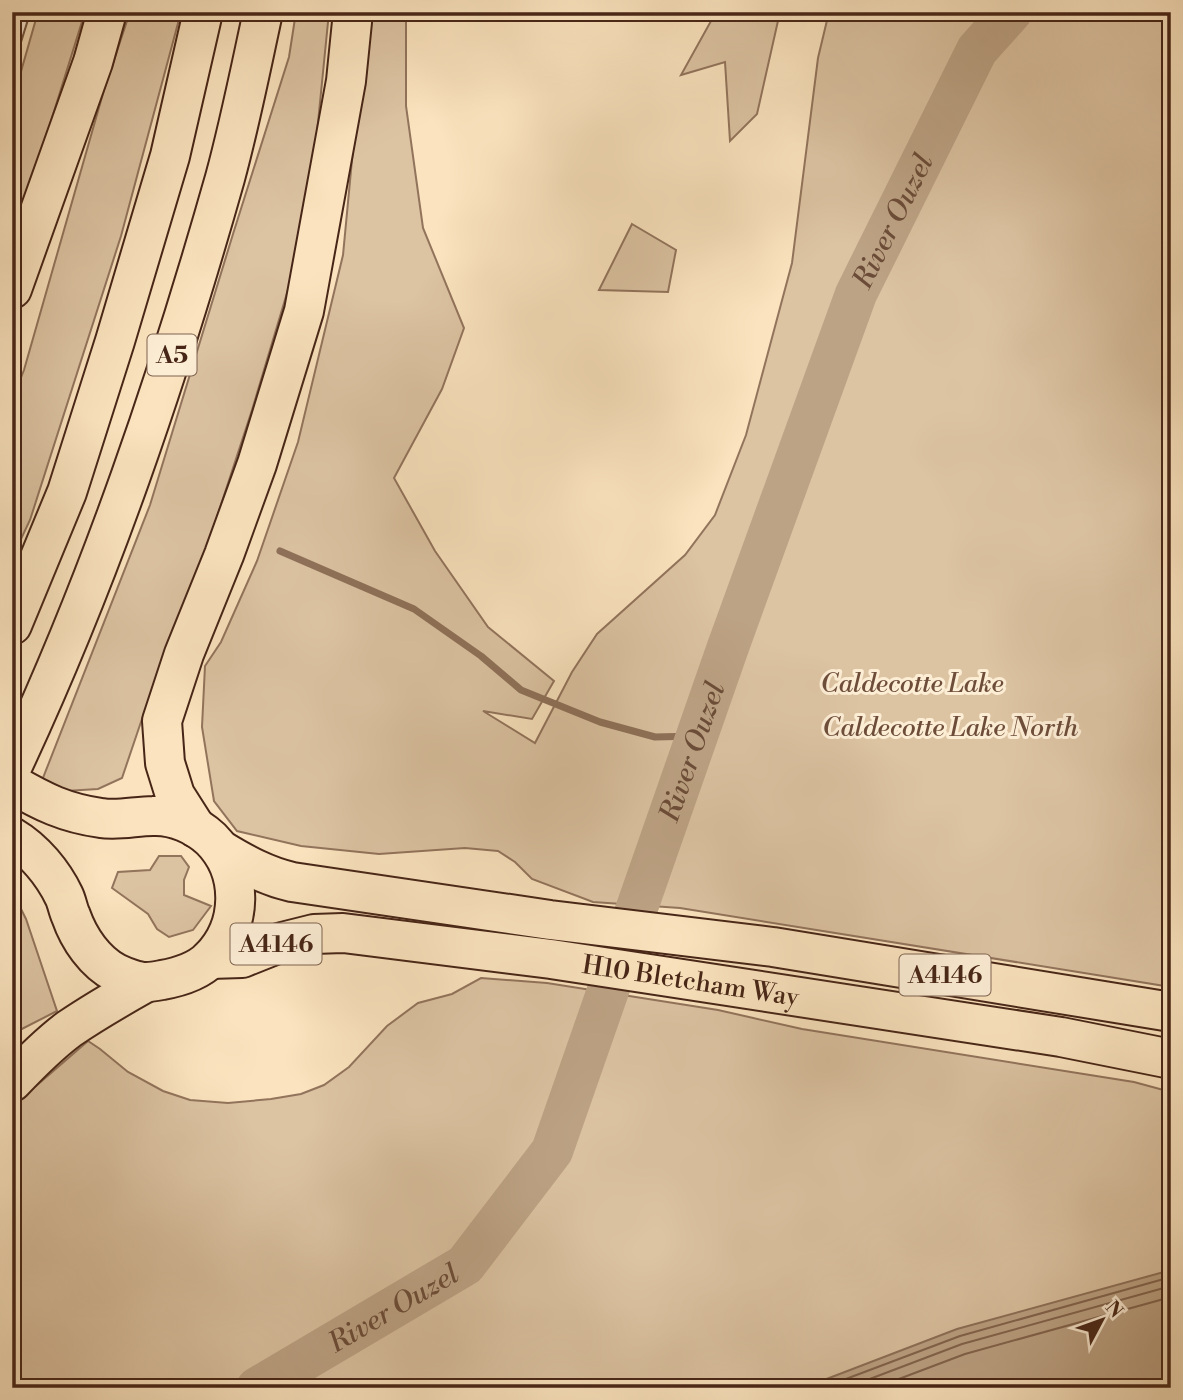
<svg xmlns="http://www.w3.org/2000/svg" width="1183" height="1400" font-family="'Libre Bodoni',serif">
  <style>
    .green { fill: #dcc3a2; stroke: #92745c; stroke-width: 2 }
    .water { fill: #bda385; stroke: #8e7159; stroke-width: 2 }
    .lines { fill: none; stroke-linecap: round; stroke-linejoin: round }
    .shore { stroke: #82644e; stroke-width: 2 }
    .stream { stroke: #8e7159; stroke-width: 7 }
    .river { stroke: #bda385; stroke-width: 42 }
    .service-casing { stroke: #745541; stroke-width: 18 }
    .trunk-casing { stroke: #482617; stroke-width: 42 }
    .service { stroke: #fcedd5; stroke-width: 14 }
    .trunk { stroke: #fae3be; stroke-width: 38 }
    .labels { text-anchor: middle; stroke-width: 6; stroke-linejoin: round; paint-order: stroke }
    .shield { fill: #fcedd5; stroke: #7e6250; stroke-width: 2 }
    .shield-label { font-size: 24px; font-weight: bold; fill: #482617 }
    .park-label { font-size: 26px; font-style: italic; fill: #6d4d3a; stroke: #fcedd5 }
    .street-label { font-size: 26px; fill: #482617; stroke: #fcedd5 }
    .water-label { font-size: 28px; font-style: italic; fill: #6b4c38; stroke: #fcedd5 }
  </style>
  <rect width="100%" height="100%" fill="#fae3be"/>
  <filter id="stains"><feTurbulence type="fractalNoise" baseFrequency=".00286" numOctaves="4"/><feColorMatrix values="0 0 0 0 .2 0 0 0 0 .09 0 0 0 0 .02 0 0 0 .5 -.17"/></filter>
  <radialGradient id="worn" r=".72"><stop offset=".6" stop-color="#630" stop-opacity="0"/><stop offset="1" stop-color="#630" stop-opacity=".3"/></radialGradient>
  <path class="green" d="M 38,12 L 85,12 L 37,166 L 12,238 L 12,103 Z
    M 130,12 L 181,12 L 121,236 L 30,520 L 12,558 L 12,400 L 24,370 L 104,90 Z
    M 296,12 L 329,12 L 308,223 L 252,410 L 198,575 L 144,713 L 122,778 L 98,789 L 65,791 L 41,783 L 150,505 L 233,234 L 289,57 Z
    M 366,12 L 406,12 L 406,106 L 423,228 L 464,328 L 442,389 L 394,478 L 435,551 L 488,627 L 554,681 L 532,719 L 483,711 L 535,743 L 572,672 L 597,634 L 685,555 L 715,515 L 746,435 L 792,263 L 818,58 L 829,12 L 1171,12 L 1171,987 L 680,908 L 593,902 L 532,879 L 515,862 L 498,851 L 465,848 L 379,854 L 301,846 L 237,831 L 214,801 L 202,727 L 205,666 L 221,642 L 257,561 L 298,442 L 343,255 Z
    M 716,12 L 780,12 L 757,114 L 730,141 L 725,62 L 681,75 Z
    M 632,224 L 676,250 L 668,292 L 599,290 Z
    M 159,856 L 181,856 L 189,867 L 184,880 L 184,895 L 211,906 L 193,930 L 169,937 L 157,929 L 148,914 L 112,888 L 118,872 L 150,870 Z
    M 12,891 L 26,919 L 57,1011 L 12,1034 Z
    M 481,978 L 547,983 L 718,1010 L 802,1029 L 1134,1082 L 1171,1092 L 1171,1388 L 12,1388 L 12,1107 L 14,1105 L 88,1041 L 100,1049 L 128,1072 L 163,1091 L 190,1100 L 228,1103 L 271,1099 L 301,1094 L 324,1085 L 349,1067 L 387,1026 L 418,1003 L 452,994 Z"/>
  <path class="water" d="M 1171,1270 L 1171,1388 L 803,1388 L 957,1329 Z"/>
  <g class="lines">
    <path class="shore" d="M 822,1388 L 960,1336 L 1171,1277
      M 846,1388 L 962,1344 L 1171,1286
      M 875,1388 L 965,1354 L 1171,1297"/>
    <path class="stream" d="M 280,551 L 414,609 L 481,656 L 521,690 L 600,722 L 655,737 L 697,736"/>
    <path class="river" id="s1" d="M 257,1388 L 465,1265 L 552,1151 L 728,647 L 856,294 L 977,50 L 1011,12"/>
    <g class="service-casing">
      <path id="service" d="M 12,44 L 22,12
        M 1170,888 L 1171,887"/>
    </g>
    <g class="trunk-casing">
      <g id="trunk">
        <path d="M 12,289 L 93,62 L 107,12"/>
        <path d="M 12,625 L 67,492 L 115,341 L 170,156 L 203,12"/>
        <path d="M 12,767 C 101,577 168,379 225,178 C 240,123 251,67 263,12"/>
        <path d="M 12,784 C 43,802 65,813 101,818 C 118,821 136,816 153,816 C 174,815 196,825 211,839 C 244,872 243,926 210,959 C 198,971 179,977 162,980 C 157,981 151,982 146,982 C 138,982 124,977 116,973 C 95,962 79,939 71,916 C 68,910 67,902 64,896 C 53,873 34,850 12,837"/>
        <path d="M 196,828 L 175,795 L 165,763 L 162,721 L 184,654 L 224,555 L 257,464 L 304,311 L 346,81 L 353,12"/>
        <path d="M 221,850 C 244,864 266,876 292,882 L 550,920 L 773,947 L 1171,1012"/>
        <path id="s2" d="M 210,959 L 242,958 L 282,942 L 314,934 L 343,933 L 551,959 L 1061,1037 L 1171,1059"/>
        <path d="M 12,1082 C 30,1063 49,1044 69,1029 C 94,1012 120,997 145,983"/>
      </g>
    </g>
    <use href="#service" class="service"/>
    <use href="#trunk" class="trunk"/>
  </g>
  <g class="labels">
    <g class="shield">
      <rect x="147.5" y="334.5" width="49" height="41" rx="5"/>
      <rect x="230.5" y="923.5" width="91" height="41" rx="5"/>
      <rect x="899.5" y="954.5" width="91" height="41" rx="5"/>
    </g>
    <g class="shield-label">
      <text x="172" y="363">A5</text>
      <text x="276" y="952">A4146</text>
      <text x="945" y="983">A4146</text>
    </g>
    <g class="park-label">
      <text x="912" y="692">Caldecotte Lake</text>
      <text x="950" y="736">Caldecotte Lake North</text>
    </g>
    <g class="street-label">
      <text dy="9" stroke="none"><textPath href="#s2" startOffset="488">H10 Bletcham Way</textPath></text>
    </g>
    <g class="water-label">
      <text dy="10" stroke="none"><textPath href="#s1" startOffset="1376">River Ouzel</textPath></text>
      <text dy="10" stroke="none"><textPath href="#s1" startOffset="808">River Ouzel</textPath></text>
      <text dy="10" stroke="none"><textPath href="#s1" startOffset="158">River Ouzel</textPath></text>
    </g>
  </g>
  <rect width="1183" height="1400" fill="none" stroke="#fae3be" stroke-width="42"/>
  <rect x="14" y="14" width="1155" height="1372" fill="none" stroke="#482617" stroke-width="3.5"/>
  <rect x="21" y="21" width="1141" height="1358" fill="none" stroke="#482617" stroke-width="2"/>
  <g transform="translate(1102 1320) rotate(49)" stroke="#fcedd5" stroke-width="5" paint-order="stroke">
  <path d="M0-5L12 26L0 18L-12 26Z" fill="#482617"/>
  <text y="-10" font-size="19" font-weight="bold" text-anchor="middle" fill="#482617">N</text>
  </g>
  <rect width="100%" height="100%" filter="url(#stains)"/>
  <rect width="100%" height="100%" fill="url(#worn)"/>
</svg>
